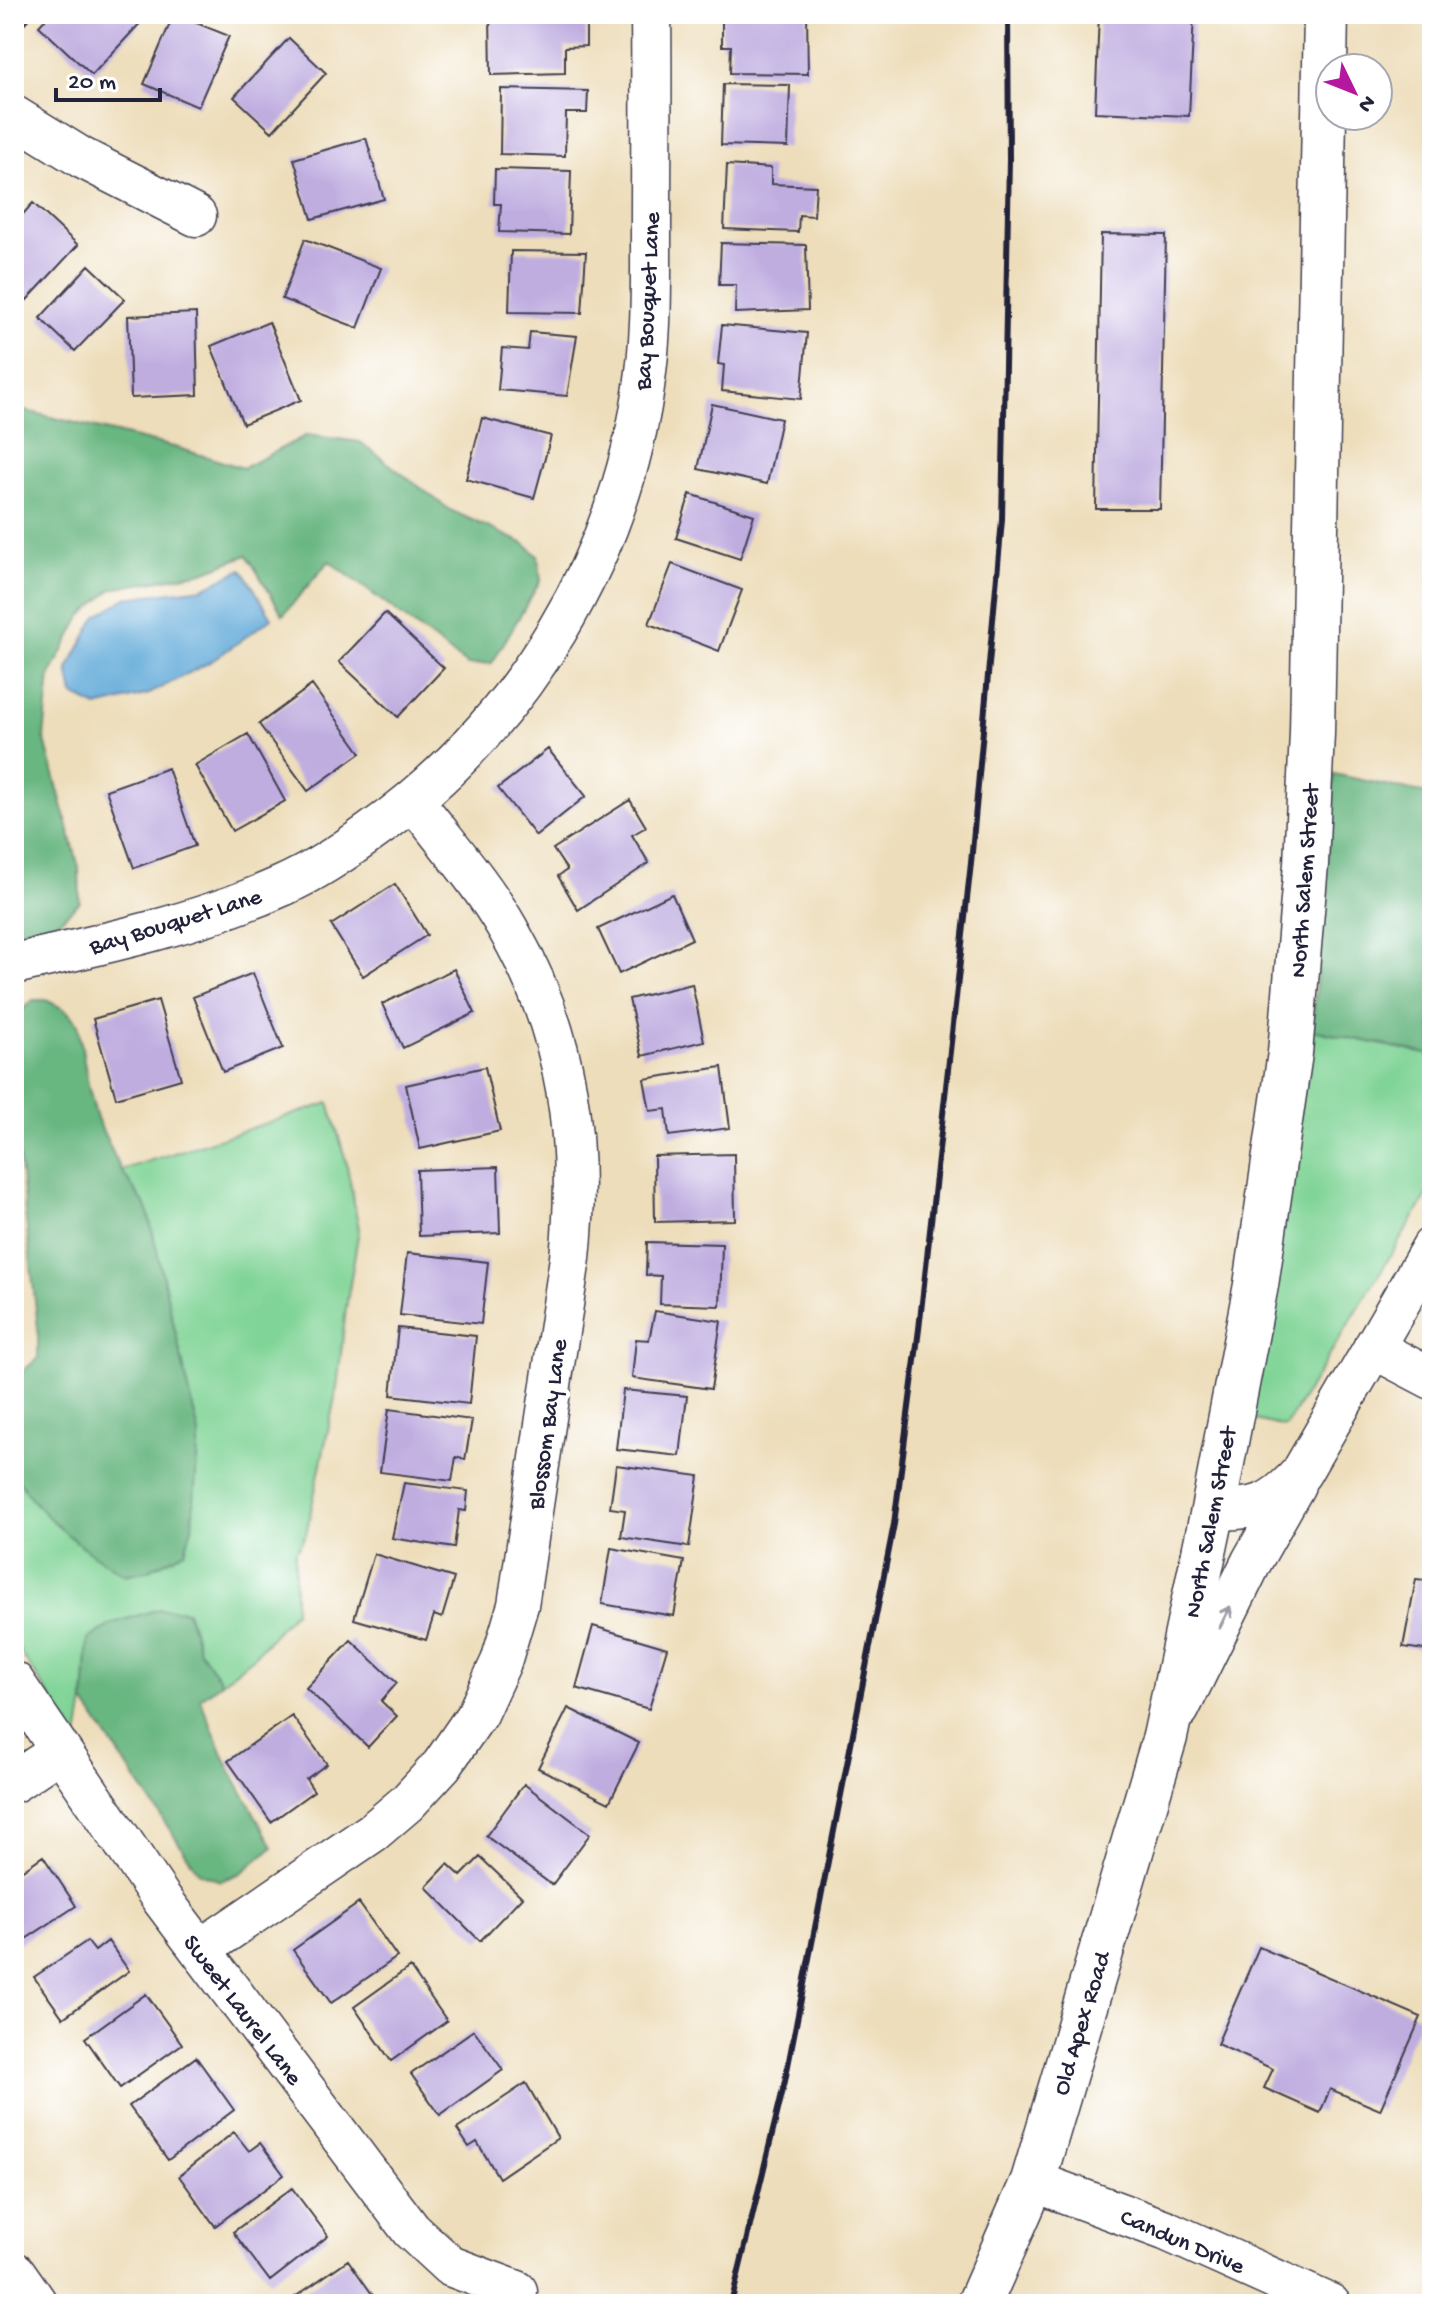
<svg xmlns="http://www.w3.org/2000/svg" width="1446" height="2318" font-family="'Gochi Hand',sans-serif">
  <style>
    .green { fill: #81d497; stroke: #527b69; stroke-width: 2 }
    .forest { fill: #68b680; stroke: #456c5e; stroke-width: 2 }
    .water { fill: #62aad9; stroke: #42668a; stroke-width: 2 }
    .building { fill: #bfade0 }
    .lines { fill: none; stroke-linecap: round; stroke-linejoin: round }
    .minor-casing { stroke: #403e4e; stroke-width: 43 }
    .tertiary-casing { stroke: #403e4e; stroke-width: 47 }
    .secondary-casing { stroke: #403e4e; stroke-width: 47 }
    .minor { stroke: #fff; stroke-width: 40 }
    .tertiary { stroke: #fff; stroke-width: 44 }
    .secondary { stroke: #fff; stroke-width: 44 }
    .rail { stroke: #22223b; stroke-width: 6 }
    .oneway { stroke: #9c9ca7 }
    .labels { text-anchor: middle; stroke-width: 8; stroke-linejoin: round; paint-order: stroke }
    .street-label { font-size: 24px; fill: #22223b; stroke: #fff }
  </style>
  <rect width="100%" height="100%" fill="#fff"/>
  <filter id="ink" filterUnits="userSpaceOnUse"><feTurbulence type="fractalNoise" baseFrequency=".0125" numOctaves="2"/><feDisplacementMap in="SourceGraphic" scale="16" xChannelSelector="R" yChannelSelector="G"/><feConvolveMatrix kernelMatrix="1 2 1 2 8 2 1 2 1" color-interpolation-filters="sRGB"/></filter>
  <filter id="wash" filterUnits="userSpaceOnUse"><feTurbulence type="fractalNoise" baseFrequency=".006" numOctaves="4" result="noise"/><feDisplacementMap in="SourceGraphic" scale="32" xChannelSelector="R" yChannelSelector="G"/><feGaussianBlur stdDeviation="1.8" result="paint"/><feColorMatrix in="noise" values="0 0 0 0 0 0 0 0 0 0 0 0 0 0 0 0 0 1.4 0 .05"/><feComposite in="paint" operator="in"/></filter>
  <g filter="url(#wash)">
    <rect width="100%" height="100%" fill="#edddba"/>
    <path class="green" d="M 1312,1030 L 1432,1055 L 1432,1188 L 1285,1427 L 1251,1419 Z
      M 329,1103 L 346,1161 L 359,1229 L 346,1308 L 337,1388 L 306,1534 L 295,1553 L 295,1611 L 252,1658 L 222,1682 L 199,1650 L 187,1611 C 148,1609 121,1619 88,1640 L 84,1702 L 78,1738 L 14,1643 L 14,1467 L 35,1504 L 147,1208 L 121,1170 Z"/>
    <path class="forest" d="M 14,408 L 178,448 L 243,468 L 307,435 L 360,442 L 450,510 L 525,544 L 538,556 L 541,580 L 492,663 L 467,665 L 329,561 L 283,615 L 247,555 L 203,572 L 112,589 L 81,617 L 50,675 L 44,737 L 79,868 L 80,902 L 59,921 L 14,933 Z
      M 1334,774 L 1432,795 L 1432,1055 L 1312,1030 Z
      M 33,1000 L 46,1000 L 66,1010 L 78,1024 L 88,1085 L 97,1119 L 121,1170 L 147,1208 L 199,1434 L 192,1527 L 185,1551 L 149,1570 L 125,1575 C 90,1555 26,1508 14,1467 C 10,1452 14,1398 14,1379 L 38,1358 L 38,1328 L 14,1113 L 14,1018 Z
      M 159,1609 L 187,1611 L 199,1650 L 222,1682 L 200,1699 L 227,1764 L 273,1847 L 241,1873 L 220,1881 L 199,1873 L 84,1702 L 88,1639 L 114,1623 Z"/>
    <path class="water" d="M 242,569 L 272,618 L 212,661 L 149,694 L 97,707 L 73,695 L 68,669 L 96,617 L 126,598 L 203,588 Z"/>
    <g id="blocks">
      <path class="building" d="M 14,14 L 33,14 L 21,27 L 14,21 Z
        M 50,14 L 139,14 L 144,19 L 92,75 L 39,26 Z
        M 174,14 L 229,36 L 198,107 L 144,84 Z
        M 490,14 L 586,14 L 586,46 L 565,47 L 565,73 L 491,75 Z
        M 722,14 L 807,14 L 808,74 L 730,73 L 731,46 L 722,46 Z
        M 1099,14 L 1194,14 L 1189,116 L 1095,112 Z
        M 289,38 L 326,73 L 272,132 L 234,97 Z
        M 723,84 L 790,85 L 788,147 L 721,145 Z
        M 501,89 L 588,91 L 587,113 L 566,113 L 565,156 L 500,154 Z
        M 366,138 L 384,199 L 312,219 L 294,159 Z
        M 727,165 L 771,168 L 771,184 L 816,186 L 814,216 L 799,215 L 798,232 L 724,229 Z
        M 495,169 L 571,171 L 569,234 L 499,232 L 501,204 L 494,204 Z
        M 33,203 L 78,245 L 27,300 L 14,288 L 14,224 Z
        M 1101,234 L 1166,235 L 1160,509 L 1096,509 Z
        M 305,239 L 381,268 L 358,328 L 282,299 Z
        M 721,243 L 806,245 L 808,310 L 735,313 L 736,285 L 719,285 Z
        M 511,251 L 586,252 L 582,313 L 509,312 Z
        M 89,265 L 125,299 L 75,351 L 40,318 Z
        M 196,313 L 198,395 L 131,398 L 128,316 Z
        M 269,322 L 301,400 L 243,424 L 211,346 Z
        M 722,325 L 807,333 L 801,399 L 722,391 L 724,365 L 718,364 Z
        M 530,332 L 577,336 L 567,396 L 498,390 L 502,348 L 528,350 Z
        M 712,404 L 781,419 L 767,484 L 698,469 Z
        M 482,418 L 551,436 L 534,498 L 466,479 Z
        M 690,494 L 754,515 L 740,559 L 676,538 Z
        M 672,564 L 742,590 L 719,651 L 649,624 Z
        M 385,613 L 444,668 L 398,717 L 339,662 Z
        M 312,685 L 361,753 L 308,791 L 259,724 Z
        M 248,734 L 285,801 L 232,831 L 195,765 Z
        M 548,749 L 586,796 L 536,836 L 498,788 Z
        M 168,768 L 195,846 L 134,868 L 106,790 Z
        M 630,800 L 646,827 L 632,835 L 649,863 L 578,910 L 558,876 L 567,870 L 553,849 Z
        M 395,884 L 427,935 L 363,976 L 331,925 Z
        M 672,894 L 692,939 L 619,974 L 598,929 Z
        M 454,969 L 475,1013 L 403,1048 L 382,1004 Z
        M 253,973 L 283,1048 L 223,1072 L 193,997 Z
        M 692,984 L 704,1041 L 642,1056 L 629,999 Z
        M 158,1000 L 181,1079 L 116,1098 L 93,1019 Z
        M 485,1067 L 500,1131 L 420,1149 L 406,1085 Z
        M 722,1067 L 730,1128 L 669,1136 L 666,1109 L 650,1111 L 644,1079 Z
        M 734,1154 L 735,1220 L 655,1222 L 654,1156 Z
        M 498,1167 L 500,1233 L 419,1236 L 417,1170 Z
        M 647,1242 L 722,1244 L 720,1306 L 660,1304 L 661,1276 L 646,1275 Z
        M 407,1253 L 488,1262 L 481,1324 L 400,1315 Z
        M 655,1311 L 721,1321 L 711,1389 L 632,1378 L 636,1339 L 649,1340 Z
        M 398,1328 L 476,1336 L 469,1404 L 391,1395 Z
        M 623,1390 L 687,1396 L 680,1456 L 616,1449 Z
        M 389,1409 L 472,1420 L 465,1460 L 456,1457 L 452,1481 L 380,1472 Z
        M 616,1465 L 699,1476 L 689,1547 L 621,1537 L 625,1510 L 610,1508 Z
        M 404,1483 L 468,1491 L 466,1511 L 459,1510 L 454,1548 L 392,1538 Z
        M 611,1548 L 684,1561 L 674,1616 L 602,1604 Z
        M 374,1554 L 454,1578 L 442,1618 L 434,1615 L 426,1640 L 354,1619 Z
        M 1416,1579 L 1432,1581 L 1432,1651 L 1403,1647 Z
        M 593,1626 L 667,1648 L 649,1709 L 576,1688 Z
        M 351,1640 L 397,1683 L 381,1701 L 397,1716 L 368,1747 L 306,1688 Z
        M 568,1708 L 639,1743 L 609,1803 L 538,1768 Z
        M 292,1716 L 327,1764 L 306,1779 L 314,1791 L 271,1822 L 228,1761 Z
        M 524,1784 L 590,1834 L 552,1885 L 486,1836 Z
        M 43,1856 L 76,1906 L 18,1944 L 14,1938 L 14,1876 Z
        M 480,1857 L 522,1897 L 480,1941 L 426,1887 L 448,1864 L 461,1876 Z
        M 359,1903 L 397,1957 L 331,2003 L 293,1950 Z
        M 87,1941 L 95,1951 L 108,1941 L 129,1971 L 63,2018 L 34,1977 Z
        M 1259,1947 L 1421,2017 L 1380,2110 L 1330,2089 L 1320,2113 L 1264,2088 L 1273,2069 L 1217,2044 Z
        M 410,1967 L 447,2021 L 391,2061 L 354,2007 Z
        M 146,1994 L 182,2044 L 120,2088 L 85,2038 Z
        M 474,2030 L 503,2070 L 440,2115 L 411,2074 Z
        M 196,2057 L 234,2110 L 168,2160 L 129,2106 Z
        M 526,2083 L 558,2138 L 499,2178 L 477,2142 L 469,2147 L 457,2129 Z
        M 234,2132 L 249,2151 L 260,2143 L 284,2175 L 215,2226 L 179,2176 Z
        M 292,2188 L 328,2236 L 270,2281 L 233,2232 Z
        M 348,2260 L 379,2304 L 285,2304 Z"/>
    </g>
  </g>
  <g filter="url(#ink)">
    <use href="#blocks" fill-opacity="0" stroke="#403e4e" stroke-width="2"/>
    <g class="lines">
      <g class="minor-casing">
        <path id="minor" d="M 14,116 L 82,158 L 196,216
          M 14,964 C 104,944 197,924 282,886 C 314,872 343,852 371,832 C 522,725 624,556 646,372 C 652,324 651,276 651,229 C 651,157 652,86 651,14
          M 1373,1348 L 1432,1379
          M 1213,1510 C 1257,1509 1270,1507 1301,1473 L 1432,1247
          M 14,1682 L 161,1898 L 411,2230 L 450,2266 L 517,2291
          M 1179,1709 L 1252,1561 L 1295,1485
          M 14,1782 L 60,1751
          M 200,1950 L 373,1832 L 407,1803 L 442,1765 L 477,1714 L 501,1662 L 518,1605 L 570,1258 C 582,1140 568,1033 508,929 C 482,883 446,843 414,801
          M 1033,2181 L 1165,2230 L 1330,2304"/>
      </g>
      <g class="tertiary-casing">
        <path id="tertiary" d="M 14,2274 L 35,2304"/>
      </g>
      <g class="secondary-casing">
        <path id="secondary" d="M 979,2304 L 1033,2181 L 1165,1737 L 1213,1510 L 1256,1285 L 1290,1053 L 1306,864 L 1312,733 L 1326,14"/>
      </g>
      <use href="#minor" class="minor"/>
      <use href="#tertiary" class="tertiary"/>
      <use href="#secondary" class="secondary"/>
      <path class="rail" d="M 731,2304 L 785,2081 L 894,1524 L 919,1329 L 971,863 L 1002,520 L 1009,159 L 1008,14"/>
    </g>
    <defs><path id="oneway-shaft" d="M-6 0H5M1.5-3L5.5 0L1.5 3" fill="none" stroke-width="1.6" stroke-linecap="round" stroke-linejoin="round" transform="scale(2)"/></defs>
    <use class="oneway" href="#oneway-shaft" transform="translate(1225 1617) rotate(-64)"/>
  </g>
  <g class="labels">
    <g class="street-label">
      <text transform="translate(646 301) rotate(-87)" y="8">Bay Bouquet Lane</text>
      <text transform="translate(1303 881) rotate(-86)" y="8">North Salem Street</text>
      <text transform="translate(175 920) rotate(-17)" y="8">Bay Bouquet Lane</text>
      <text transform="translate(546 1424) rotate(-82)" y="8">Blossom Bay Lane</text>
      <text transform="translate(1209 1522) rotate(-79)" y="8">North Salem Street</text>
      <text transform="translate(244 2009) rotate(53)" y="8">Sweet Laurel Lane</text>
      <text transform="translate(1080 2023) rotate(-73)" y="8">Old Apex Road</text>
      <text transform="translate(1183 2240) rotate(23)" y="8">Candun Drive</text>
    </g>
  </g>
  <rect width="1446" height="2318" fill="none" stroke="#fff" stroke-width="48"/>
  <g transform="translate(1354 92) rotate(133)"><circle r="38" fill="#ffffff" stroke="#a7a7b1" stroke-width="2"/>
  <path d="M0-6L14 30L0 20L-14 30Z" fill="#b5179e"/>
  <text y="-12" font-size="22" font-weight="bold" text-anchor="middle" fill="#22223b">N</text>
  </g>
  <path d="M56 88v12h104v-12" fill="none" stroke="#22223b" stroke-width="4"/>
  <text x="68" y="88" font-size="24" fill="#22223b" stroke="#ffffff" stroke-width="6" paint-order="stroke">20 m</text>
</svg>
